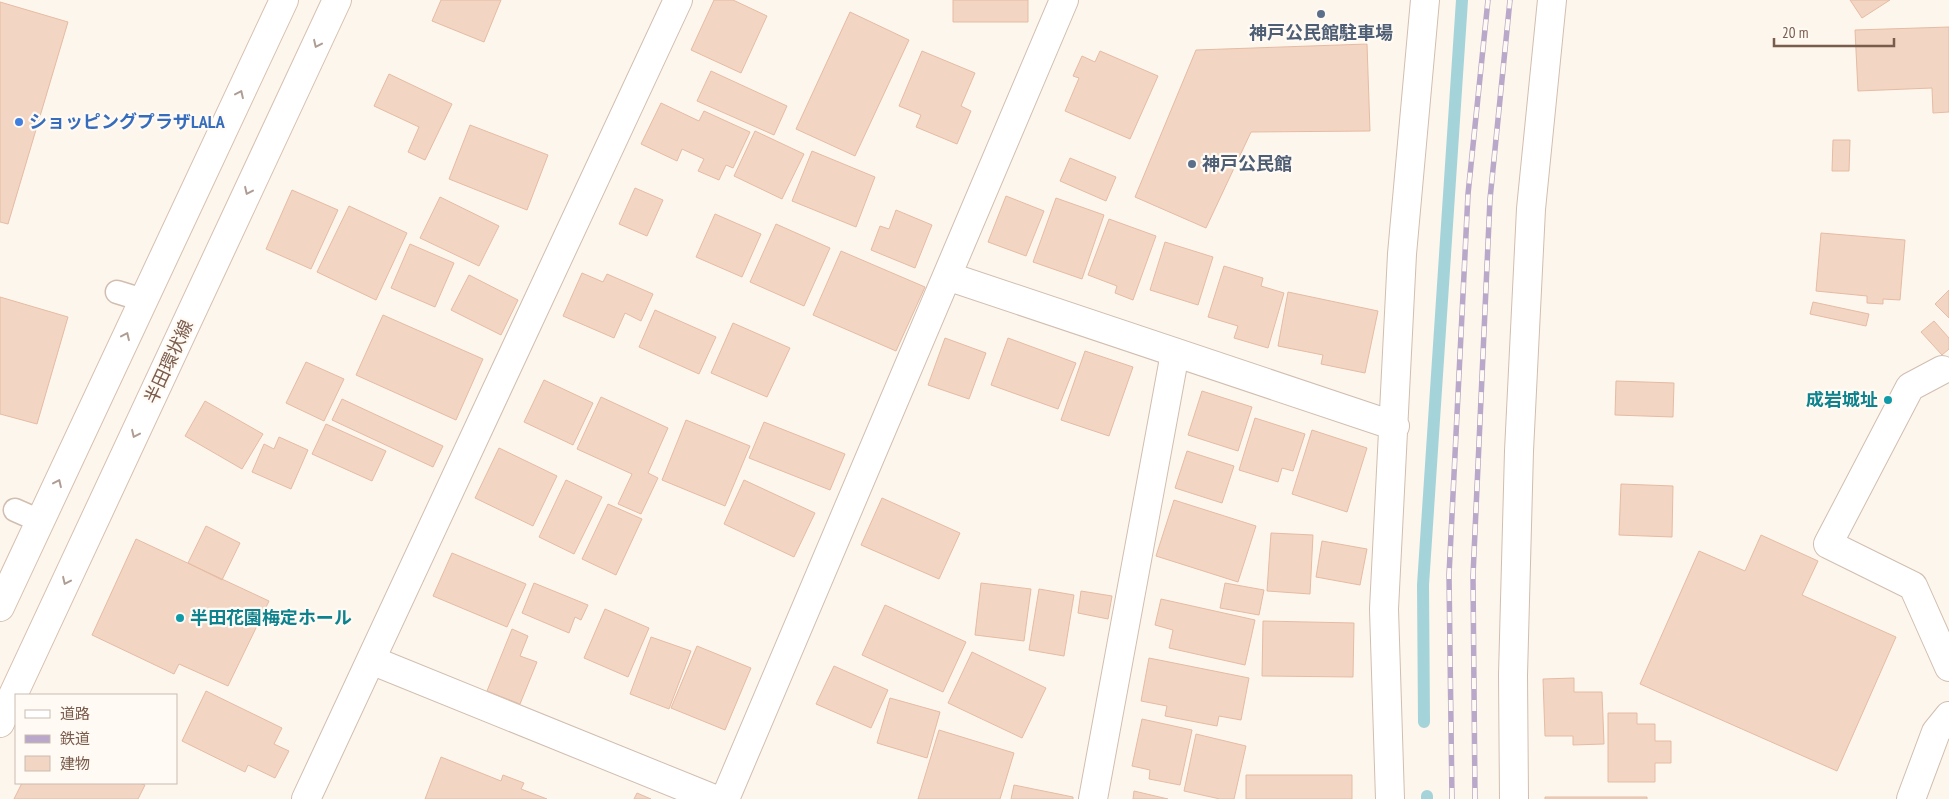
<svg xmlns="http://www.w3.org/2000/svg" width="1949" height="799" font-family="'PT Sans Narrow','Noto Sans JP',sans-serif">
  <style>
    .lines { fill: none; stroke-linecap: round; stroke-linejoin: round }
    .stream { stroke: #a5d3da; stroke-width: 12 }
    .building { fill: #f3d5c3; stroke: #e6bba3 }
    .service-casing { stroke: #d1beb0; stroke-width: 25 }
    .minor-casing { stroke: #d1beb0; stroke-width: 30 }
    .secondary-casing { stroke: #d6c0b0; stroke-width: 30 }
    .service { stroke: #fff; stroke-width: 22 }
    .minor { stroke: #fff; stroke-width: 28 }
    .secondary { stroke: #fff; stroke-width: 28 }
    .rail-casing { stroke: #b9a8c9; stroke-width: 5.5 }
    .rail { stroke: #fffaf3; stroke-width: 4; stroke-dasharray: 11; stroke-linecap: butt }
    .oneway { stroke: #af9d94 }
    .service-dot { fill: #5c6f8a; stroke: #fffaf3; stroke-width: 2 }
    .shop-dot { fill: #3f7fe0; stroke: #fffaf3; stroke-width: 2 }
    .culture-dot { fill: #0f9aa8; stroke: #fffaf3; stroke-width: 2 }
    .labels { text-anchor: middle; stroke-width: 4.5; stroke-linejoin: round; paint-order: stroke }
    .service-label { font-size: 18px; font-weight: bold; fill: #4e5e75; stroke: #fffaf3 }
    .shop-label { font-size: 18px; font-weight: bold; fill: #366cbe; stroke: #fffaf3; text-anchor: start }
    .street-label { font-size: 18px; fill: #7a5c4d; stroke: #fffaf3 }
    .culture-label { font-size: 18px; font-weight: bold; fill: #0d838f; stroke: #fffaf3; text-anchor: end }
  </style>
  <rect width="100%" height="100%" fill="#fdf6ec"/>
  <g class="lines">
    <path class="stream" d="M 1424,722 L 1423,585 L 1462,0
      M 1427,796 L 1427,799"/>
  </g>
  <path class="building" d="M 441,0 L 501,0 L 484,42 L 432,21 Z
    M 714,0 L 733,0 L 767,16 L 741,73 L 691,50 Z
    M 953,0 L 1028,0 L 1028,22 L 953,22 Z
    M 1850,0 L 1890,0 L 1862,18 Z
    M 0,2 L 68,22 L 8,224 L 0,222 Z
    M 850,12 L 909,40 L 855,156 L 796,129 Z
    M 1949,27 L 1949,112 L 1933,113 L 1932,88 L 1858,91 L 1855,30 Z
    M 1367,44 L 1370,131 L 1251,132 L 1206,228 L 1135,197 L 1196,50 Z
    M 922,51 L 975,73 L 961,106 L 971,111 L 957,144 L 916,127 L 921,115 L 899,106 Z
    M 1100,51 L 1158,76 L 1130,139 L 1065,111 L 1079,78 L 1073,76 L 1082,56 L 1095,62 Z
    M 711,71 L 787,106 L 774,135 L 697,101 Z
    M 389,74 L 452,104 L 425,160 L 408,152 L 419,127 L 374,106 Z
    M 661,103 L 699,121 L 704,111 L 750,132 L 733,168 L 726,165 L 719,180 L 698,171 L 704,159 L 682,149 L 677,161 L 641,144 Z
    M 470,125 L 548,155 L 527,210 L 449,179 Z
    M 755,131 L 804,154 L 782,199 L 734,176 Z
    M 1833,140 L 1850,140 L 1849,171 L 1832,171 Z
    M 812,151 L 875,177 L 856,227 L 792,201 Z
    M 1070,158 L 1116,177 L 1106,201 L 1060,181 Z
    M 635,188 L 663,200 L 647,236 L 619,224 Z
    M 292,190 L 338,210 L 311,269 L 266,249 Z
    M 1006,196 L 1044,211 L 1026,256 L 988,242 Z
    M 440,197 L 499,226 L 479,266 L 420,238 Z
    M 1056,198 L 1104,215 L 1082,279 L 1033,262 Z
    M 349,206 L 407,233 L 376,300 L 317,272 Z
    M 896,210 L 932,225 L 915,268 L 871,250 L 880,226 L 889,229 Z
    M 715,214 L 761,234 L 742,277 L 696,257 Z
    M 1109,219 L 1156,236 L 1133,300 L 1115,293 L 1117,286 L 1088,275 Z
    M 776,224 L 830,248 L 804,306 L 750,282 Z
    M 1821,233 L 1905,240 L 1900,300 L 1883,299 L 1883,304 L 1867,303 L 1867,296 L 1816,291 Z
    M 1165,242 L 1213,257 L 1198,305 L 1150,290 Z
    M 410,244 L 454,263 L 435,307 L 391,288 Z
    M 841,251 L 925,287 L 896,351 L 813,315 Z
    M 1224,266 L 1263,278 L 1261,286 L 1284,293 L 1268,348 L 1234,338 L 1238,326 L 1208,317 Z
    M 582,273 L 603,282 L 607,274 L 653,294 L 641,321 L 625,313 L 614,338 L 563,316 Z
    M 469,275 L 518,300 L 501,335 L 451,310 Z
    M 1949,290 L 1949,318 L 1935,304 Z
    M 1288,292 L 1378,311 L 1365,373 L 1321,364 L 1323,355 L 1278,346 Z
    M 0,297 L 68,317 L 37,424 L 0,414 Z
    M 1813,302 L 1869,314 L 1866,326 L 1810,314 Z
    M 655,310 L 716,337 L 699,374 L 639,347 Z
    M 383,315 L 483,359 L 456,420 L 356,375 Z
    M 1934,321 L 1949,338 L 1949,349 L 1942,355 L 1921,332 Z
    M 733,323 L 790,348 L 767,397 L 711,373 Z
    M 945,338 L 986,353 L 969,399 L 928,385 Z
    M 1008,338 L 1076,363 L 1058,409 L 991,385 Z
    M 1085,351 L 1133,367 L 1109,436 L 1061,420 Z
    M 306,362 L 344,379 L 324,421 L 286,403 Z
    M 544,380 L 593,403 L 573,445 L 524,422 Z
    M 1616,381 L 1674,383 L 1673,417 L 1615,415 Z
    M 1202,391 L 1252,407 L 1238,451 L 1188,435 Z
    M 601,397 L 668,428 L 648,473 L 658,478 L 641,514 L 618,504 L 632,474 L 577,449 Z
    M 342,399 L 443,446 L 433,467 L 332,420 Z
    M 205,401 L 263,434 L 242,469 L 185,436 Z
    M 1255,418 L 1305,434 L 1293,471 L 1282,468 L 1278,482 L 1239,470 Z
    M 686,420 L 750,446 L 725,506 L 662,480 Z
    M 764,422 L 845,454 L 830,490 L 749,458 Z
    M 326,424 L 386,451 L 372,481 L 312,454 Z
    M 1312,430 L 1367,448 L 1347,512 L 1292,494 Z
    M 279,437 L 308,450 L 291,489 L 252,472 L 264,444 L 274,449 Z
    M 499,448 L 557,476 L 533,526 L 475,498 Z
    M 1187,451 L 1234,466 L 1222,503 L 1175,488 Z
    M 566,480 L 602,497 L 574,554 L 539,537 Z
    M 744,480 L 815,513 L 794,557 L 724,524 Z
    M 1621,484 L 1673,486 L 1672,537 L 1619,535 Z
    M 882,498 L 960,533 L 939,579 L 861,545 Z
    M 1174,500 L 1256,526 L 1238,582 L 1156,556 Z
    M 608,504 L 642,519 L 616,575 L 582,559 Z
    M 206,526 L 240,543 L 222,580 L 188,563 Z
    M 1271,533 L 1313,535 L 1310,594 L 1267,591 Z
    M 1761,535 L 1818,561 L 1802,595 L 1896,637 L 1837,771 L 1640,684 L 1699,551 L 1745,571 Z
    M 136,539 L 269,601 L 228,686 L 179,664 L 174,674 L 92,635 Z
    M 1322,541 L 1367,549 L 1360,585 L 1316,577 Z
    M 452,553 L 526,584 L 507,627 L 433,596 Z
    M 534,583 L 588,605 L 581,620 L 575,617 L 569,633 L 522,613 Z
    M 981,583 L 1031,589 L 1024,641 L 975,635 Z
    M 1225,583 L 1264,590 L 1259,615 L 1220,608 Z
    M 1039,589 L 1074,595 L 1064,656 L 1029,650 Z
    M 1081,591 L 1112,596 L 1108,619 L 1078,613 Z
    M 1161,599 L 1255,620 L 1245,665 L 1169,648 L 1173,630 L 1155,625 Z
    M 885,605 L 966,642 L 943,692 L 862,655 Z
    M 605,609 L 649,628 L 628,677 L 584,658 Z
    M 1263,621 L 1354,623 L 1353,677 L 1262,676 Z
    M 512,629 L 528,636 L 520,656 L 537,662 L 520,704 L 487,691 Z
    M 651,637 L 691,651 L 669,709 L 630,694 Z
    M 697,646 L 751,668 L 725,730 L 671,708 Z
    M 972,652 L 1046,688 L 1022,738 L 948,703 Z
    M 1149,658 L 1249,678 L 1241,720 L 1219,716 L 1217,726 L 1165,716 L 1167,706 L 1141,701 Z
    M 834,666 L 888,690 L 871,728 L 816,704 Z
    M 1574,678 L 1574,692 L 1602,692 L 1604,744 L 1573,745 L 1573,736 L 1545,736 L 1543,679 Z
    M 206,691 L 282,728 L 274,744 L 289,751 L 275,778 L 248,765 L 245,772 L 182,741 Z
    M 890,698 L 940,712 L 927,758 L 877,743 Z
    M 1608,713 L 1637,713 L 1637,724 L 1655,724 L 1655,741 L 1671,741 L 1671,763 L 1655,763 L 1655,782 L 1608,782 Z
    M 1142,719 L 1192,730 L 1180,785 L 1149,779 L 1150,770 L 1132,766 Z
    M 939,730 L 1014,753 L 1000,799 L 918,799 Z
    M 1196,734 L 1246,746 L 1234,799 L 1220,799 L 1184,791 Z
    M 441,757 L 501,781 L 503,775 L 524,783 L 521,789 L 547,799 L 425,799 Z
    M 1246,775 L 1352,775 L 1352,799 L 1246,799 Z
    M 22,783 L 139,783 L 145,785 L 138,799 L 14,799 Z
    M 1014,785 L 1073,797 L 1073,799 L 1011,799 Z
    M 1134,791 L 1168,799 L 1133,799 Z
    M 637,793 L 651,799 L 634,799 Z
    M 1545,797 L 1647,797 L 1647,799 L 1545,799 Z"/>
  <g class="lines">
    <g class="service-casing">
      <path id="service" d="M 117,292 L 143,300
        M 15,510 L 40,521"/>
    </g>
    <g class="minor-casing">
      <path id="minor" d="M 947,276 L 1395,426
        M 1942,370 L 1910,387 L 1828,544 L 1913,586 L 1949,667
        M 371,660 L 714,799
        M 306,799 L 678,0
        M 725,799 L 1064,0
        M 1093,799 L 1175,353
        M 1390,799 L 1384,609 L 1402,254 L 1425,0
        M 1514,799 L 1513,675 L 1519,451 L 1531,209 L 1552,0
        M 1911,799 L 1936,732 L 1949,716"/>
    </g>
    <g class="secondary-casing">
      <path id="secondary" d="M 0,607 L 284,0
        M 0,723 L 337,0"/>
    </g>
    <use href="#service" class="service"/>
    <use href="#minor" class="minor"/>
    <use href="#secondary" class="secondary"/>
    <g class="rail-casing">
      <path id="rail" d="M 1452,799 L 1449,575 L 1468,194 L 1488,0
        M 1475,799 L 1473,576 L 1490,199 L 1510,0"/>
    </g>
    <use href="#rail" class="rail"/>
  </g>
  <defs><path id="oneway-chevron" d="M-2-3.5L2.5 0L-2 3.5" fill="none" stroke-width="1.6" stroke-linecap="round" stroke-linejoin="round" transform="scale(1.25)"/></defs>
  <g class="oneway">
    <use href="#oneway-chevron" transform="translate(317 44) rotate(115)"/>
    <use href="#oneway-chevron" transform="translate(240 94) rotate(-65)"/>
    <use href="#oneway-chevron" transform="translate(248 191) rotate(115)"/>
    <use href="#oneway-chevron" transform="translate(126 336) rotate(-65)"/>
    <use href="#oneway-chevron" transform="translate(135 434) rotate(115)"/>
    <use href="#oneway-chevron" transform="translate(58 483) rotate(-65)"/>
    <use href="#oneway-chevron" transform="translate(66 581) rotate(115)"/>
  </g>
  <g class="service-dot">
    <circle cx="1321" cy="14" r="5"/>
    <circle cx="1192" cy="164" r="5"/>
  </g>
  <circle class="shop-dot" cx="19" cy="122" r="5"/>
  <g class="culture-dot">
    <circle cx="1888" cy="400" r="5"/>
    <circle cx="180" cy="618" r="5"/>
  </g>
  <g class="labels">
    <g class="service-label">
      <text x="1321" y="39">神戸公民館駐車場</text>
      <text x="1202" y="170" text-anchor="start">神戸公民館</text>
    </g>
    <g class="shop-label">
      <text x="29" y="128">ショッピングプラザLALA</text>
    </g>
    <g class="street-label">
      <text transform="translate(169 362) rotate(-65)" y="6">半田環状線</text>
    </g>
    <g class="culture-label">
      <text x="1878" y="406">成岩城址</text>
      <text x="190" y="624" text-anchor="start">半田花園梅定ホール</text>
    </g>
  </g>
  <rect x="15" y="694" width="162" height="90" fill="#fffaf3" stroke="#cabbb1"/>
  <rect x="25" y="710" width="25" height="8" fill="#ffffff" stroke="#cabbb1"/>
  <text x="60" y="719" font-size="15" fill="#7a5c4d">道路</text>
  <rect x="25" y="735" width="25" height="8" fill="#b9a8c9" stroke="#cabbb1"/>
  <text x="60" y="744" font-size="15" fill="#7a5c4d">鉄道</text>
  <rect x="25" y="756" width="25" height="15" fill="#f3d5c3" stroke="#cabbb1"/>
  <text x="60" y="769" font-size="15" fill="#7a5c4d">建物</text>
  <path d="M1774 38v8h120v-8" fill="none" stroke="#7a5c4d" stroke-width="2.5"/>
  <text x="1782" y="38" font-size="15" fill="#7a5c4d" stroke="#fffaf3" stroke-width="4" paint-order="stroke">20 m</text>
</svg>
